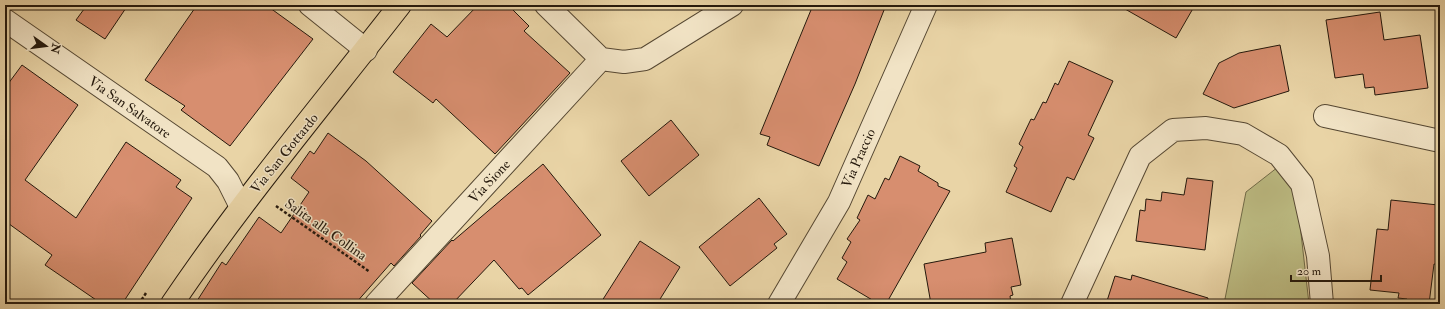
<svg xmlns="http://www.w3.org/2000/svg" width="1445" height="309" font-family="'IM FELL Double Pica',serif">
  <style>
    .green { fill: #bcbb82; stroke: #706a47 }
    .building { fill: #d78e6f; stroke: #24180c }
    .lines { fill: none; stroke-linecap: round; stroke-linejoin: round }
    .minor-casing { stroke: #554732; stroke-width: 24 }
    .major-casing { stroke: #24180c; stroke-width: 24 }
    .path { stroke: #24180c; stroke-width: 2.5; stroke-dasharray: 3 2; stroke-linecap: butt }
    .minor { stroke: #f1e3c5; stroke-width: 22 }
    .major { stroke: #e9d4a6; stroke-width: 22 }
    .labels { text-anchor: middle; stroke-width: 3; stroke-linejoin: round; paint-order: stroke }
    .street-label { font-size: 14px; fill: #24180c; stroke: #f1e3c5 }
  </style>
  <rect width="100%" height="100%" fill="#e9d4a6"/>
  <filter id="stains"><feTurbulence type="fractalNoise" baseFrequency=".005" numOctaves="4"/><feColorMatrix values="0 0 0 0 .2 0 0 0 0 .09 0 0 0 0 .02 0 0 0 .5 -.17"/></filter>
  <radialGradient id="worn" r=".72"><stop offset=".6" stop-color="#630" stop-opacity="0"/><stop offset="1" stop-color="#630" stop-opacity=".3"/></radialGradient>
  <path class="green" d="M 1278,167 L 1296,189 L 1309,304 L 1224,304 L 1246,192 Z"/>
  <path class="building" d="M 87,5 L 128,5 L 105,39 L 76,20 Z
    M 197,5 L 266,5 L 313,39 L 230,146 L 181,110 L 185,106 L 145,80 Z
    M 478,5 L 508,5 L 529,26 L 524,31 L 570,73 L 495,154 L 436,99 L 433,103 L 393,72 L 431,24 L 447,37 Z
    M 813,5 L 886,5 L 855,84 L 819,166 L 767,145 L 770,137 L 760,134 Z
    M 1118,5 L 1195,5 L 1176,38 Z
    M 1380,12 L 1384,40 L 1420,35 L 1428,88 L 1375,95 L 1374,87 L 1365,88 L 1363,74 L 1335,78 L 1326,20 Z
    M 1280,45 L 1289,91 L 1234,108 L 1203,94 L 1219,63 L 1239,53 Z
    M 1069,61 L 1113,81 L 1088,135 L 1094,138 L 1074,180 L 1067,177 L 1051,212 L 1006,192 L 1017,168 L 1014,166 L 1023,147 L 1019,144 L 1031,119 L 1034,120 L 1043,102 L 1046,103 L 1055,83 L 1058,85 Z
    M 22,65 L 78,105 L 25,180 L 76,218 L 126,142 L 181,180 L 176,187 L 192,198 L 122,304 L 102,304 L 45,265 L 52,255 L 5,221 L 5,88 Z
    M 671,120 L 699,155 L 649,196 L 621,161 Z
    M 328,133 L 366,161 L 432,221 L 420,235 L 421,236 L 394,266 L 391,263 L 355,304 L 195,304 L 222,262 L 226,265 L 259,217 L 281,233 L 309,192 L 291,178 L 310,151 L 314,154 Z
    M 900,156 L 920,166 L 918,171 L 938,183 L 938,186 L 950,191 L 886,304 L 879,304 L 837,279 L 847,262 L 842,258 L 851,242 L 847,239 L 860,220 L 857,218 L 868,195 L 875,199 L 885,178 L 889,180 Z
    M 543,164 L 601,235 L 528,295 L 522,288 L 519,289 L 494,260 L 452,304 L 435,304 L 412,283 L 452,240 L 453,241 Z
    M 1187,178 L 1213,181 L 1205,250 L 1136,241 L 1140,210 L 1145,211 L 1146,199 L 1161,201 L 1162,192 L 1184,195 Z
    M 759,198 L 787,234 L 774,244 L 777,248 L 730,286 L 699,247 Z
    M 1391,200 L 1438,205 L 1437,214 L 1440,214 L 1440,265 L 1434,264 L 1429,304 L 1407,301 L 1407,299 L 1398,298 L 1399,293 L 1370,290 L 1377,229 L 1388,230 Z
    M 1012,238 L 1021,285 L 1011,287 L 1013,295 L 1010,296 L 1011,304 L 931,304 L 924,264 L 986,252 L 985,243 Z
    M 640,241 L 680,267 L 657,304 L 600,304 Z
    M 1132,275 L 1208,298 L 1207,304 L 1106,304 L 1115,276 L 1131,280 Z"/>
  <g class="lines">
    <g class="minor-casing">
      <path id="minor" d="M 310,5 L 366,50
        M 546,5 L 601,59 L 624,62 L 645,59 L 732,5
        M 5,20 L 217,167 L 228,181 L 241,207
        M 1325,116 L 1440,141
        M 376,304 L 601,59
        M 779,304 L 839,202 L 926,5
        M 1072,304 L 1140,156 L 1173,130 L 1206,128 L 1243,134 L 1279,155 L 1302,184 L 1318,256 L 1322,304"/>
    </g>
    <g class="major-casing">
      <path id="major" d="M 172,304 C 242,200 323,104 400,5"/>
    </g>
    <path class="path" d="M 276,206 L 370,272
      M 139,304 L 146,293"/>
    <use href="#minor" class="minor"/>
    <use href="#major" class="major"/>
  </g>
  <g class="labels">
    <g class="street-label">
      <text transform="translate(130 107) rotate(35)" y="5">Via San Salvatore</text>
      <text transform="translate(284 153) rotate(-51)" y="5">Via San Gottardo</text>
      <text transform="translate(858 158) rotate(-66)" y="5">Via Praccio</text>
      <text transform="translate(489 181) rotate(-47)" y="5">Via Sione</text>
      <text transform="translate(326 229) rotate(35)" y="5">Salita alla Collina</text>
    </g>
  </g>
  <rect width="1445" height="309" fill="none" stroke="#e9d4a6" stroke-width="20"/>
  <rect x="6" y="6" width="1433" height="297" fill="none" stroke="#24180c" stroke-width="2"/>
  <rect x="10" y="10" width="1425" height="289" fill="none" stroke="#24180c"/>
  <g transform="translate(46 46) rotate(104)" stroke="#f1e3c5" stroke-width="3" paint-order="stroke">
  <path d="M0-3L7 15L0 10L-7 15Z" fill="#24180c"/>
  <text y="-6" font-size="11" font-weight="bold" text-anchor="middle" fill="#24180c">N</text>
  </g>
  <path d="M1291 275v6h90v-6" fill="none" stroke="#24180c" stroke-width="2"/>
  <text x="1297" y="275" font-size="12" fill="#24180c" stroke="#f1e3c5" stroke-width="3" paint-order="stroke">20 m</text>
  <rect width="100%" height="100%" filter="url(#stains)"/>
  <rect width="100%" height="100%" fill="url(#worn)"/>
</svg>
